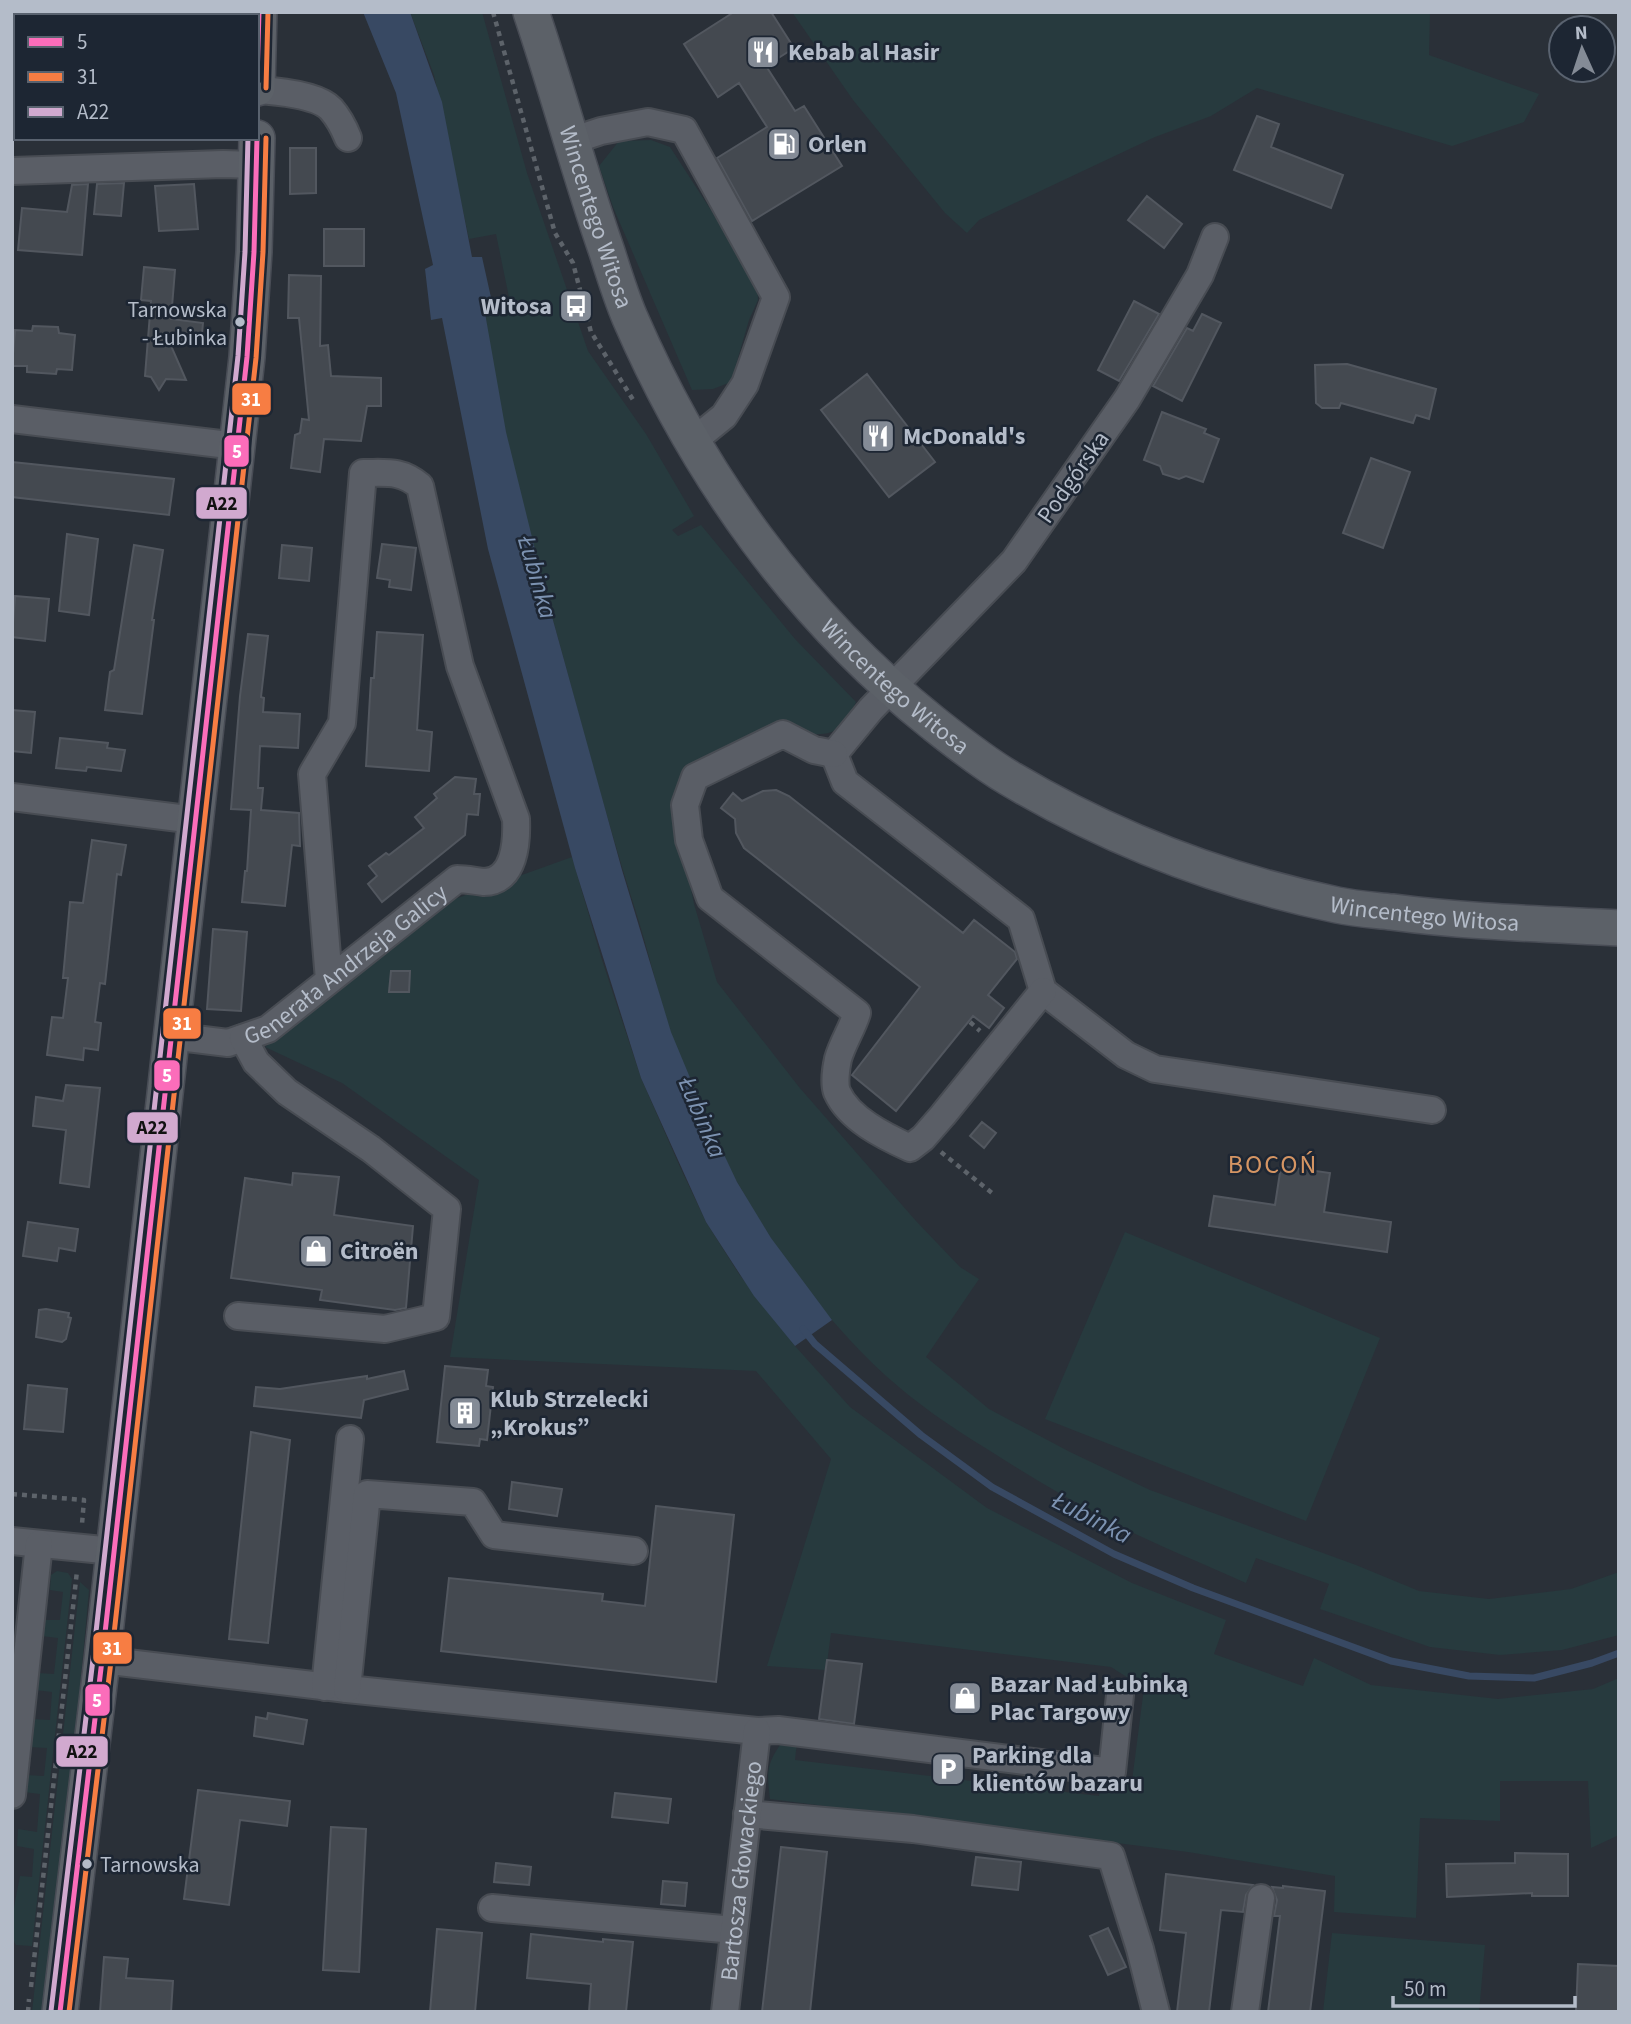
<svg xmlns="http://www.w3.org/2000/svg" width="1631" height="2024" font-family="'Source Sans 3',sans-serif">
  <style>
    .green { fill: #273a3e }
    .water { fill: #384963 }
    .lines { fill: none; stroke-linecap: round; stroke-linejoin: round }
    .stream { stroke: #384963; stroke-width: 7 }
    .building { fill: #444950; stroke: #52575f; stroke-width: 2 }
    .minor-casing { stroke: #484c53; stroke-width: 30 }
    .major-casing { stroke: #484c55; stroke-width: 38 }
    .path { stroke: #5d636a; stroke-width: 4.5; stroke-dasharray: 5 5; stroke-linecap: butt }
    .minor { stroke: #5a5e66; stroke-width: 26 }
    .major { stroke: #5c6168; stroke-width: 35 }
    .bus-1-casing { stroke: #1d2633; stroke-width: 10 }
    .bus-2-casing { stroke: #1d2633; stroke-width: 10 }
    .bus-3-casing { stroke: #1d2633; stroke-width: 10 }
    .bus-1 { stroke: #fb6dba; stroke-width: 5 }
    .bus-2 { stroke: #f77d43; stroke-width: 5 }
    .bus-3 { stroke: #d1a9cf; stroke-width: 5 }
    .bus-dot { fill: #b4bcc9; stroke: #1d2633; stroke-width: 2.5 }
    .labels { text-anchor: middle; stroke-width: 5; stroke-linejoin: round; paint-order: stroke }
    .bus-label { font-size: 22px; fill: #b4bcc9; stroke: #1d2633; text-anchor: end }
    .poi-label { font-size: 24px; font-weight: bold; fill: #b4bcc9; stroke: #1d2633; text-anchor: start }
    .street-label { font-size: 24px; fill: #b4bcc9; stroke: #1d2633 }
    .water-label { font-size: 26px; font-style: italic; fill: #7c92b1; stroke: #1d2633 }
    .neighbourhood-label { font-size: 26px; letter-spacing: 2px; fill: #d59563; stroke: #1d2633 }
    .line-badge { stroke: #1d2633; stroke-width: 2.5 }
    .badge-label { font-size: 19px; text-anchor: middle; font-weight: bold; fill: #fff }
    .pale-badge-label { font-size: 19px; text-anchor: middle; font-weight: bold; fill: #111 }
  </style>
  <rect width="100%" height="100%" fill="#2a3038"/>
  <path class="green" d="M 410,12 L 482,12 L 527,173 L 588,351 L 646,434 L 694,516 L 672,530 L 678,536 L 701,525 L 795,639 L 856,702 C 846,726 837,736 810,734 L 691,767 L 673,799 L 694,904 L 717,982 L 799,1087 L 916,1221 L 960,1267 L 979,1279 L 926,1357 L 989,1409 L 1070,1452 L 1150,1490 L 1356,1565 L 1419,1591 L 1489,1599 L 1571,1589 L 1619,1572 L 1619,1635 L 1562,1650 L 1500,1655 L 1430,1647 L 1320,1609 L 1329,1584 L 1256,1558 L 1246,1583 C 1198,1561 1148,1542 1102,1517 C 1063,1496 1024,1473 987,1449 C 951,1427 917,1404 885,1375 C 787,1285 713,1156 670,1030 C 657,990 648,949 635,909 C 613,839 593,768 574,697 C 540,570 501,443 485,313 L 511,307 L 496,234 L 469,239 L 434,75 Z
    M 792,12 L 1430,12 L 1429,55 L 1539,94 L 1524,122 L 1452,146 L 1257,88 L 1211,116 L 1155,137 L 979,220 L 967,233 L 945,213 L 853,100 Z
    M 651,140 L 670,147 L 757,281 L 758,300 L 749,320 L 731,382 L 713,389 L 692,390 L 613,207 L 599,166 L 619,141 Z
    M 572,857 L 602,960 L 641,1078 L 680,1167 L 706,1222 L 739,1274 L 795,1346 L 850,1407 L 987,1508 L 1132,1583 L 1226,1620 L 1214,1654 L 1303,1686 L 1314,1658 L 1371,1685 L 1498,1699 L 1593,1689 L 1619,1678 L 1619,1835 L 1591,1848 L 1588,1781 L 1500,1781 L 1500,1821 L 1420,1818 L 1416,1918 L 1334,1912 L 1335,1876 L 1188,1852 L 770,1799 C 767,1774 766,1765 780,1745 L 797,1741 L 795,1760 L 1099,1796 L 1101,1778 L 1132,1781 L 1144,1688 L 1111,1667 L 831,1633 L 826,1670 L 767,1666 L 831,1459 L 756,1371 L 450,1357 L 479,1180 L 342,1083 L 265,1047 L 324,998 L 452,900 Z
    M 1125,1232 L 1380,1338 L 1306,1521 L 1045,1419 Z
    M 57,1571 L 68,1573 L 72,1579 L 32,1946 L 16,1945 C 7,1932 17,1893 20,1876 L 32,1877 L 34,1849 L 17,1846 L 18,1829 L 37,1832 L 40,1794 L 24,1792 L 25,1775 L 44,1776 L 47,1748 L 29,1747 L 32,1719 L 50,1720 L 52,1692 L 35,1690 L 37,1673 L 54,1674 L 58,1638 L 41,1636 L 43,1620 L 60,1620 L 63,1592 L 50,1590 L 51,1575 Z
    M 80,1582 L 89,1590 L 79,1699 L 42,2012 L 32,2012 Z
    M 1332,1933 L 1485,1945 L 1479,2012 L 1323,2012 Z"/>
  <path class="water" d="M 363,12 L 410,12 L 442,102 L 472,257 L 482,257 L 494,311 L 485,313 L 506,432 L 548,602 L 622,870 L 671,1032 L 708,1121 L 737,1182 L 771,1238 L 832,1320 L 795,1346 L 754,1296 L 706,1222 L 641,1078 L 575,868 L 488,549 L 442,318 L 431,320 L 425,269 L 433,265 L 396,93 Z"/>
  <g class="lines">
    <path class="stream" d="M 803,1329 L 815,1344 L 921,1435 L 992,1487 L 1114,1554 L 1193,1588 L 1391,1661 L 1469,1676 L 1534,1678 L 1592,1663 L 1619,1653"/>
  </g>
  <path class="building" d="M 734,12 L 771,12 L 794,48 L 766,66 L 795,111 L 804,106 L 842,166 L 752,221 L 717,158 L 767,127 L 739,83 L 718,97 L 684,44 Z
    M 1257,116 L 1279,124 L 1271,147 L 1343,175 L 1331,208 L 1234,170 Z
    M 290,148 L 316,148 L 316,193 L 290,194 Z
    M 124,183 L 121,216 L 94,214 L 97,184 Z
    M 88,184 L 82,255 L 18,250 L 22,208 L 67,212 L 72,185 Z
    M 194,184 L 198,229 L 159,231 L 155,186 Z
    M 1147,196 L 1182,224 L 1164,248 L 1128,220 Z
    M 324,229 L 364,229 L 364,266 L 324,266 Z
    M 144,267 L 175,270 L 171,319 L 203,323 L 201,343 L 168,339 L 186,380 L 166,379 L 159,390 L 151,377 L 145,376 L 151,301 L 141,300 Z
    M 289,275 L 321,276 L 320,346 L 328,345 L 331,376 L 381,378 L 381,406 L 367,406 L 361,441 L 324,439 L 320,472 L 291,468 L 295,435 L 300,433 L 302,419 L 309,420 L 299,318 L 288,318 Z
    M 1134,301 L 1159,314 L 1119,381 L 1098,370 Z
    M 1202,314 L 1221,323 L 1182,401 L 1153,386 L 1187,328 L 1193,331 Z
    M 33,326 L 58,327 L 59,333 L 75,335 L 72,370 L 57,369 L 56,374 L 27,372 L 27,366 L 12,366 L 15,330 L 32,331 Z
    M 1347,364 L 1436,389 L 1429,419 L 1416,415 L 1413,423 L 1341,403 L 1339,408 L 1322,408 L 1316,403 L 1315,365 Z
    M 867,374 L 935,462 L 889,497 L 821,410 Z
    M 1162,412 L 1206,429 L 1204,433 L 1219,439 L 1203,482 L 1186,476 L 1179,479 L 1163,474 L 1160,466 L 1144,460 Z
    M 1371,458 L 1410,472 L 1383,548 L 1343,533 Z
    M 12,462 L 174,479 L 169,515 L 12,497 Z
    M 67,534 L 98,539 L 89,615 L 59,611 Z
    M 382,544 L 416,548 L 411,590 L 389,587 L 390,580 L 377,578 Z
    M 134,545 L 163,550 L 152,620 L 154,620 L 142,714 L 105,710 L 110,672 L 114,670 Z
    M 282,545 L 312,548 L 309,581 L 279,578 Z
    M 15,596 L 49,599 L 45,641 L 12,637 Z
    M 377,632 L 423,635 L 417,730 L 432,732 L 429,771 L 366,766 L 371,678 L 374,678 Z
    M 248,634 L 268,636 L 261,697 L 264,698 L 263,712 L 300,714 L 298,748 L 260,746 L 258,788 L 263,788 L 261,810 L 299,813 L 300,846 L 292,845 L 285,906 L 242,902 L 245,871 L 247,871 L 251,810 L 231,809 L 240,696 Z
    M 12,710 L 35,712 L 31,753 L 12,751 Z
    M 60,738 L 108,743 L 107,748 L 125,750 L 121,771 L 87,767 L 86,771 L 56,768 Z
    M 455,777 L 476,779 L 474,794 L 480,794 L 478,815 L 467,814 L 465,835 L 382,902 L 368,884 L 377,876 L 369,866 L 386,853 L 389,855 L 424,828 L 415,817 L 437,798 L 434,794 Z
    M 776,790 L 789,796 L 963,933 L 974,920 L 1015,952 L 1017,959 L 988,995 L 1004,1008 L 989,1028 L 973,1016 L 896,1111 L 852,1075 L 920,987 L 744,848 L 736,833 L 735,819 L 721,808 L 733,793 L 742,801 L 763,791 Z
    M 92,840 L 126,845 L 121,875 L 117,874 L 105,984 L 100,983 L 95,1022 L 101,1023 L 98,1050 L 84,1048 L 83,1060 L 47,1055 L 52,1017 L 63,1018 L 68,978 L 63,978 L 70,902 L 83,903 Z
    M 213,929 L 247,932 L 241,1011 L 207,1009 Z
    M 391,971 L 410,971 L 409,992 L 389,992 Z
    M 66,1085 L 100,1088 L 89,1187 L 60,1183 L 66,1130 L 33,1126 L 36,1097 L 63,1101 Z
    M 982,1122 L 996,1133 L 984,1148 L 970,1136 Z
    M 1281,1166 L 1330,1173 L 1324,1212 L 1391,1222 L 1387,1252 L 1209,1226 L 1214,1196 L 1275,1205 Z
    M 293,1173 L 339,1177 L 334,1215 L 413,1226 L 406,1308 L 395,1310 L 320,1300 L 322,1290 L 231,1278 L 245,1178 L 292,1185 Z
    M 28,1222 L 78,1229 L 75,1251 L 59,1248 L 57,1261 L 23,1256 Z
    M 46,1309 L 69,1313 L 68,1317 L 71,1318 L 66,1339 L 62,1342 L 36,1337 L 39,1310 Z
    M 445,1366 L 488,1370 L 486,1386 L 493,1387 L 487,1440 L 480,1439 L 479,1446 L 437,1442 Z
    M 404,1371 L 408,1389 L 364,1400 L 361,1418 L 254,1406 L 256,1387 L 280,1389 L 367,1376 L 367,1379 Z
    M 28,1385 L 67,1389 L 63,1432 L 24,1429 Z
    M 251,1432 L 290,1440 L 268,1643 L 229,1639 Z
    M 512,1482 L 562,1489 L 557,1516 L 509,1509 Z
    M 656,1506 L 734,1515 L 716,1682 L 441,1651 L 449,1578 L 603,1594 L 602,1601 L 645,1606 Z
    M 827,1660 L 862,1664 L 854,1724 L 819,1719 Z
    M 268,1713 L 307,1720 L 303,1744 L 254,1736 L 256,1717 L 267,1719 Z
    M 198,1790 L 290,1801 L 287,1826 L 240,1820 L 229,1905 L 184,1899 Z
    M 615,1793 L 671,1799 L 668,1823 L 612,1817 Z
    M 331,1827 L 366,1829 L 359,1972 L 323,1970 Z
    M 781,1847 L 827,1852 L 810,2012 L 762,2012 Z
    M 1515,1853 L 1568,1854 L 1568,1896 L 1532,1896 L 1532,1893 L 1447,1897 L 1446,1864 L 1515,1863 Z
    M 976,1857 L 1021,1862 L 1018,1890 L 972,1885 Z
    M 496,1863 L 531,1867 L 529,1885 L 494,1882 Z
    M 1166,1874 L 1253,1885 L 1246,1895 L 1243,1912 L 1221,1910 L 1209,2012 L 1177,2012 L 1186,1933 L 1160,1930 Z
    M 663,1881 L 687,1883 L 685,1906 L 661,1904 Z
    M 1283,1886 L 1325,1891 L 1310,2012 L 1268,2012 L 1280,1916 L 1274,1916 L 1277,1900 L 1272,1887 L 1283,1888 Z
    M 1108,1928 L 1126,1967 L 1108,1975 L 1090,1936 Z
    M 437,1929 L 482,1933 L 475,2012 L 430,2012 Z
    M 531,1934 L 603,1942 L 603,1939 L 633,1942 L 626,2012 L 589,2012 L 591,1984 L 527,1978 Z
    M 104,1957 L 128,1959 L 126,1978 L 173,1981 L 171,2012 L 100,2012 Z
    M 1578,1964 L 1619,1966 L 1619,2012 L 1576,2012 Z"/>
  <g class="lines">
    <g class="minor-casing">
      <g id="minor">
        <path d="M 257,90 C 276,91 318,95 331,109 C 338,117 344,128 348,138"/>
        <path d="M 571,141 L 601,131 L 648,122 L 684,130 L 776,297 L 745,384 L 724,416 L 692,442"/>
        <path d="M 12,171 L 223,164 L 256,165"/>
        <path d="M 1215,237 L 1200,275 L 1127,399 L 1014,561 L 871,709 L 834,754 L 845,782 L 1021,919 L 1043,991 L 1126,1055 L 1155,1069 L 1432,1110"/>
        <path d="M 12,419 L 237,446"/>
        <path d="M 834,754 L 814,750 L 783,734 L 695,777 L 685,805 L 689,840 L 710,898 L 857,1013 C 852,1029 842,1044 838,1059 C 836,1068 834,1084 837,1092 C 849,1119 884,1136 910,1148 L 923,1138 L 943,1115 L 1043,991"/>
        <path d="M 12,797 L 195,820"/>
        <path id="s1" d="M 171,1036 L 228,1043 L 268,1029 L 457,879 C 466,879 475,881 484,882 C 515,882 517,841 516,819 L 460,666 L 420,486 C 401,470 387,473 363,473 L 342,723 L 312,774 L 329,980"/>
        <path d="M 238,1316 L 385,1329 L 436,1317 L 447,1209 L 371,1149 L 287,1092 L 256,1062 L 243,1038"/>
        <path d="M 12,1541 L 113,1551"/>
        <path d="M 102,1660 L 347,1689 L 757,1731 L 778,1730 L 1112,1772 L 1120,1695"/>
        <path d="M 325,1687 L 350,1439"/>
        <path d="M 347,1689 L 367,1494 L 473,1502 L 494,1535 L 634,1551"/>
        <path d="M 12,1795 L 39,1544"/>
        <path d="M 747,1814 L 913,1829 L 1111,1856 L 1140,1949 L 1156,2012"/>
        <path d="M 492,1908 L 734,1930"/>
        <path id="s2" d="M 725,2012 L 757,1731"/>
        <path d="M 1245,2012 L 1261,1898"/>
      </g>
    </g>
    <g class="major-casing">
      <g id="major">
        <path id="s3" d="M 531,12 C 558,91 579,172 607,252 C 614,274 621,297 630,318 C 698,475 799,616 933,723 C 957,742 982,762 1009,778 C 1110,838 1222,881 1337,905 C 1355,909 1374,910 1392,912 C 1467,922 1543,924 1619,928"/>
        <path d="M 257,88 L 259,12"/>
        <path d="M 60,2012 L 102,1660 L 247,357 L 254,252 L 257,138"/>
      </g>
    </g>
    <path class="path" d="M 493,12 L 555,233 L 573,263 L 591,332 L 635,403
      M 970,1022 L 980,1031
      M 941,1152 L 992,1193
      M 12,1494 L 84,1500 L 82,1524
      M 31,1987 L 77,1571
      M 28,2012 L 29,1999"/>
    <use href="#minor" class="minor"/>
    <use href="#major" class="major"/>
    <g class="bus-1-casing">
      <path id="bus-1" d="M 257,79 L 259,12
        M 60,2012 L 102,1660 L 247,357 L 254,252 L 257,138"/>
    </g>
    <g class="bus-2-casing">
      <path id="bus-2" d="M 266,88 L 268,12
        M 69,2012 L 111,1661 L 256,358 L 263,252 L 266,138"/>
    </g>
    <g class="bus-3-casing">
      <path id="bus-3" d="M 51,2011 L 93,1659 L 238,356 L 245,252 L 248,138"/>
    </g>
    <use href="#bus-1" class="bus-1"/>
    <use href="#bus-2" class="bus-2"/>
    <use href="#bus-3" class="bus-3"/>
  </g>
  <defs>
    <g id="restaurant-square" transform="scale(1.75)"><rect x="-9" y="-9" width="18" height="18" rx="4" fill="#848b96" stroke="#1d2633"/><path d="M-5-6h1v4h1v-4h1v4h1v-4h1v5L-1.5 .5V6h-2V.5L-5-1ZM5-6V6H3V1.5H1.5Q1.5-4 5-6Z" fill="#fff"/></g>
    <g id="fuel-square" transform="scale(1.75)"><rect x="-9" y="-9" width="18" height="18" rx="4" fill="#848b96" stroke="#1d2633"/><path d="M-5.5-6h7V0h2V4h1.3V-2.5L3-4.5l.8-.8L6-3V5H2.5V1h-1V6h-7ZM-4.2-4.7v3.2H.2V-4.7Z" fill="#fff"/></g>
    <g id="bus-square" transform="scale(1.75)"><rect x="-9" y="-9" width="18" height="18" rx="4" fill="#848b96" stroke="#1d2633"/><path d="M-5-6H5V4H4V6H2V4H-2V6H-4V4H-5ZM-3.5-4V0h7V-4ZM-3.5 1.2v1.5H-2V1.2ZM2 1.2v1.5H3.5V1.2Z" fill="#fff"/></g>
    <g id="shop-square" transform="scale(1.75)"><rect x="-9" y="-9" width="18" height="18" rx="4" fill="#848b96" stroke="#1d2633"/><path d="M-5-2.5h2.3a2.7 3.5 0 0 1 5.4 0H5L5.5 6h-11ZM-1.5-2.5h3a1.5 2.3 0 0 0-3 0Z" fill="#fff"/></g>
    <g id="building-square" transform="scale(1.75)"><rect x="-9" y="-9" width="18" height="18" rx="4" fill="#848b96" stroke="#1d2633"/><path d="M-4-6H4V6H1V3H-1V6H-4ZM-2.5-4.3h1.7v1.8h-1.7ZM.8-4.3h1.7v1.8H.8ZM-2.5-1h1.7V.8h-1.7ZM.8-1h1.7V.8H.8Z" fill="#fff"/></g>
    <g id="parking-square" transform="scale(1.75)"><rect x="-9" y="-9" width="18" height="18" rx="4" fill="#848b96" stroke="#1d2633"/><path d="M-3.5-5.5H1a3.5 3.5 0 0 1 0 7H-1V5.5H-3.5ZM-1-3.4V-.6H.8a1.4 1.4 0 0 0 0-2.8Z" fill="#fff"/></g>
  </defs>
  <g fill-rule="evenodd">
    <use href="#restaurant-square" x="763" y="52"/>
    <use href="#fuel-square" x="784" y="144"/>
    <use href="#bus-square" x="576" y="306"/>
    <use href="#restaurant-square" x="878" y="436"/>
    <use href="#shop-square" x="316" y="1251"/>
    <use href="#building-square" x="465" y="1413"/>
    <use href="#shop-square" x="965" y="1698"/>
    <use href="#parking-square" x="948" y="1769"/>
  </g>
  <g class="bus-dot">
    <circle cx="240" cy="322" r="6"/>
    <circle cx="87" cy="1864" r="6"/>
  </g>
  <g class="labels">
    <g class="bus-label">
      <text x="227" y="317">Tarnowska<tspan x="227" dy="28">- Łubinka</tspan></text>
      <text x="100" y="1872" text-anchor="start">Tarnowska</text>
    </g>
    <g class="poi-label">
      <text x="788" y="60">Kebab al Hasir</text>
      <text x="808" y="152">Orlen</text>
      <text x="552" y="314" text-anchor="end">Witosa</text>
      <text x="903" y="444">McDonald's</text>
      <text x="340" y="1259">Citroën</text>
      <text x="490" y="1407">Klub Strzelecki<tspan x="490" dy="28">„Krokus”</tspan></text>
      <text x="990" y="1692">Bazar Nad Łubinką<tspan x="990" dy="28">Plac Targowy</tspan></text>
      <text x="972" y="1763">Parking dla<tspan x="972" dy="28">klientów bazaru</tspan></text>
    </g>
    <g class="street-label">
      <text dy="8" stroke="none"><textPath href="#s3" startOffset="215">Wincentego Witosa</textPath></text>
      <text transform="translate(1073 477) rotate(-55)" y="8">Podgórska</text>
      <text dy="8" stroke="none"><textPath href="#s3" startOffset="780">Wincentego Witosa</textPath></text>
      <text dy="8" stroke="none"><textPath href="#s3" startOffset="1368">Wincentego Witosa</textPath></text>
      <text dy="8" stroke="none"><textPath href="#s1" startOffset="200">Generała Andrzeja Galicy</textPath></text>
      <text dy="8" stroke="none"><textPath href="#s2" startOffset="142">Bartosza Głowackiego</textPath></text>
    </g>
    <g class="water-label">
      <text transform="translate(538 577) rotate(74)" y="9">Łubinka</text>
      <text transform="translate(703 1117) rotate(67)" y="9">Łubinka</text>
      <text transform="translate(1092 1517) rotate(27)" y="9">Łubinka</text>
    </g>
    <g class="neighbourhood-label">
      <text x="1273" y="1173">BOCOŃ</text>
    </g>
  </g>
  <g class="line-badge">
    <rect x="231" y="382" width="41" height="34" rx="7" fill="#f77d43"/>
    <rect x="223" y="434" width="27" height="34" rx="7" fill="#fb6dba"/>
    <rect x="195" y="486" width="53" height="34" rx="7" fill="#d1a9cf"/>
    <rect x="162" y="1007" width="40" height="33" rx="7" fill="#f77d43"/>
    <rect x="153" y="1059" width="28" height="33" rx="7" fill="#fb6dba"/>
    <rect x="126" y="1111" width="53" height="33" rx="7" fill="#d1a9cf"/>
    <rect x="92" y="1631" width="41" height="34" rx="7" fill="#f77d43"/>
    <rect x="84" y="1683" width="27" height="34" rx="7" fill="#fb6dba"/>
    <rect x="55" y="1735" width="54" height="33" rx="7" fill="#d1a9cf"/>
  </g>
  <g class="badge-label">
    <text x="251" y="406">31</text>
    <text x="237" y="458">5</text>
    <text x="182" y="1030">31</text>
    <text x="167" y="1082">5</text>
    <text x="112" y="1655">31</text>
    <text x="97" y="1707">5</text>
  </g>
  <g class="pale-badge-label">
    <text x="222" y="510">A22</text>
    <text x="152" y="1134">A22</text>
    <text x="82" y="1758">A22</text>
  </g>
  <rect width="1631" height="2024" fill="none" stroke="#b4bcc9" stroke-width="28"/>
  <rect x="14" y="14" width="245" height="126" fill="#1d2633" stroke="#59626f" stroke-width="2"/>
  <rect x="28" y="37" width="35" height="10" fill="#fb6dba" stroke="#59626f" stroke-width="2"/>
  <text x="77" y="49" font-size="21" fill="#b4bcc9">5</text>
  <rect x="28" y="72" width="35" height="10" fill="#f77d43" stroke="#59626f" stroke-width="2"/>
  <text x="77" y="84" font-size="21" fill="#b4bcc9">31</text>
  <rect x="28" y="107" width="35" height="10" fill="#d1a9cf" stroke="#59626f" stroke-width="2"/>
  <text x="77" y="119" font-size="21" fill="#b4bcc9">A22</text>
  <g transform="translate(1582 49) rotate(357)"><circle r="33" fill="#1d2633" stroke="#59626f" stroke-width="2"/>
  <path d="M0-5L12 26L0 18L-12 26Z" fill="#848b96"/>
  <text y="-10" font-size="19" font-weight="bold" text-anchor="middle" fill="#b4bcc9">N</text>
  </g>
  <path d="M1393 1996v10h182v-10" fill="none" stroke="#b4bcc9" stroke-width="3.5"/>
  <text x="1404" y="1996" font-size="21" fill="#b4bcc9" stroke="#1d2633" stroke-width="5" paint-order="stroke">50 m</text>
</svg>
